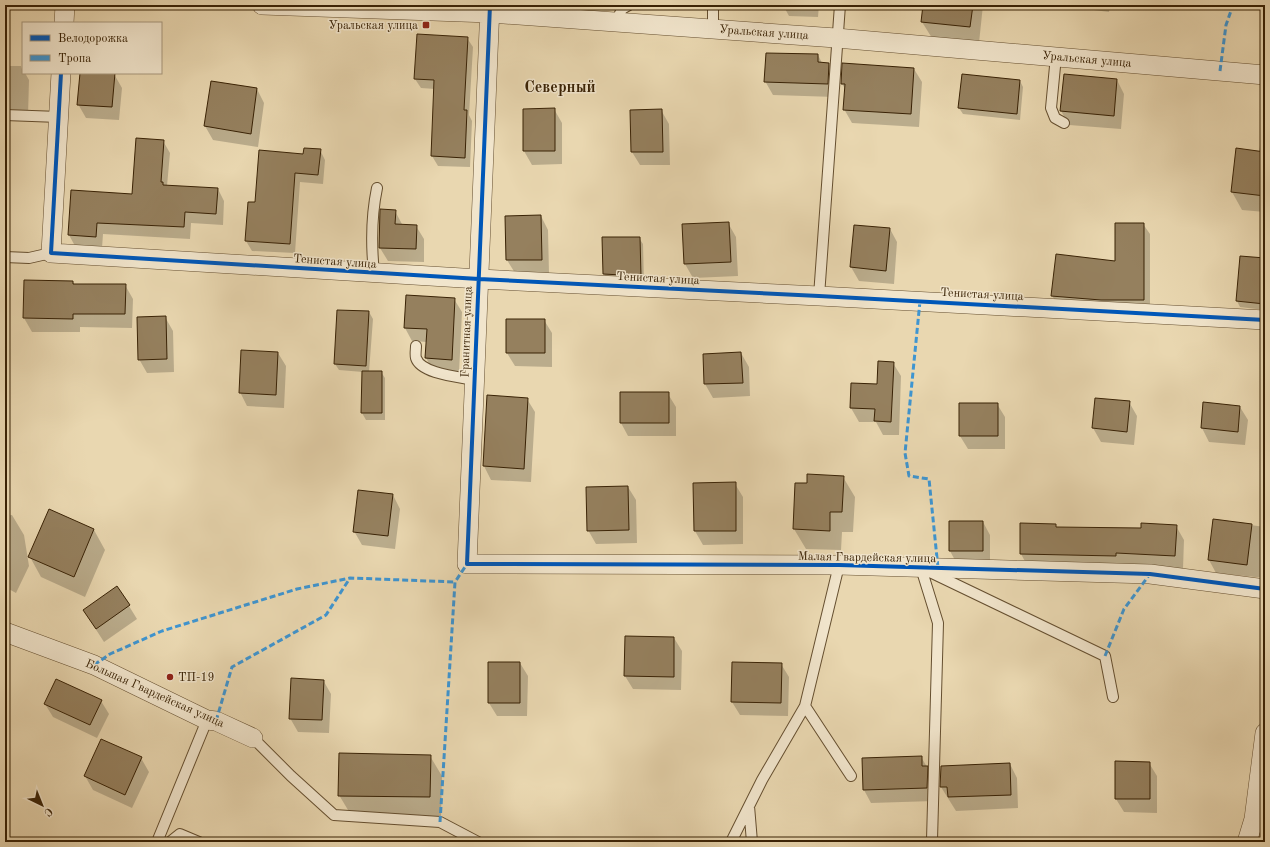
<svg xmlns="http://www.w3.org/2000/svg" width="1270" height="847" font-family="'Old Standard TT',serif">
  <style>
    .shadow { fill: #0003 }
    .building { fill: #95805e; stroke: #392205 }
    .lines { fill: none; stroke-linecap: round; stroke-linejoin: round }
    .service-casing { stroke: #654f30; stroke-width: 12 }
    .minor-casing { stroke: #654f30; stroke-width: 20 }
    .service { stroke: #f1e5cc; stroke-width: 10 }
    .minor { stroke: #f1e5cc; stroke-width: 19 }
    .quiet { stroke: #3e95d1; stroke-width: 3; stroke-dasharray: 6 3; stroke-linecap: butt }
    .cycleway-casing { stroke: #f1e5cc; stroke-width: 6 }
    .cycleway { stroke: #0057b8; stroke-width: 4 }
    .poi-dot { fill: #8f2418; stroke: #f1e5cc; stroke-width: 1.5 }
    .labels { text-anchor: middle; stroke-width: 3; stroke-linejoin: round; paint-order: stroke }
    .poi-label { font-size: 12px; fill: #392205; stroke: #f1e5cc; text-anchor: end }
    .street-label { font-size: 12px; fill: #392205; stroke: #f1e5cc }
    .district-label { font-size: 16px; font-weight: bold; fill: #392205; stroke: #f1e5cc }
  </style>
  <rect width="100%" height="100%" fill="#e9d7b0"/>
  <filter id="stains"><feTurbulence type="fractalNoise" baseFrequency=".005" numOctaves="4"/><feColorMatrix values="0 0 0 0 .2 0 0 0 0 .09 0 0 0 0 .02 0 0 0 .5 -.17"/></filter>
  <radialGradient id="worn" r=".72"><stop offset=".6" stop-color="#630" stop-opacity="0"/><stop offset="1" stop-color="#630" stop-opacity=".3"/></radialGradient>
  <path class="shadow" d="M 783,5 L 819,5 L 818,17 L 789,16 Z
    M 924,5 L 983,5 L 979,43 L 932,38 L 922,22 Z
    M 1069,5 L 1110,5 L 1109,12 L 1071,7 Z
    M 1200,5 L 1237,5 L 1236,10 Z
    M 467,38 L 473,47 L 469,115 L 472,121 L 470,167 L 438,166 L 432,156 L 435,89 L 421,88 L 415,79 Z
    M 818,55 L 822,63 L 829,64 L 837,77 L 835,97 L 773,95 L 765,81 Z
    M 5,66 L 21,66 L 23,73 L 25,73 L 29,80 L 28,116 L 5,114 Z
    M 914,69 L 922,82 L 919,127 L 852,123 L 844,109 L 846,90 L 842,84 Z
    M 81,73 L 114,74 L 122,88 L 119,120 L 86,118 L 78,104 Z
    M 1064,76 L 1117,80 L 1124,94 L 1121,129 L 1069,125 L 1061,111 Z
    M 1020,81 L 1023,87 L 1020,120 L 963,114 L 959,108 Z
    M 211,82 L 257,89 L 264,103 L 258,147 L 213,140 L 205,126 Z
    M 554,109 L 562,123 L 562,164 L 532,165 L 524,151 L 524,110 Z
    M 661,110 L 669,124 L 670,165 L 640,165 L 632,152 Z
    M 1265,114 L 1265,212 L 1242,210 L 1232,192 L 1259,152 Z
    M 163,141 L 170,153 L 167,186 L 218,189 L 224,201 L 223,225 L 191,223 L 190,239 L 103,234 L 102,248 L 75,246 L 69,235 L 133,195 Z
    M 320,150 L 325,160 L 323,184 L 300,182 L 295,253 L 252,251 L 246,241 L 256,203 L 304,155 Z
    M 395,211 L 403,226 L 416,226 L 424,239 L 424,262 L 388,261 L 380,248 Z
    M 541,216 L 548,230 L 549,273 L 515,273 L 507,260 Z
    M 728,223 L 736,237 L 738,276 L 693,278 L 685,264 L 683,225 Z
    M 1143,224 L 1150,234 L 1150,311 L 1059,306 L 1052,296 L 1116,262 Z
    M 890,229 L 897,242 L 894,284 L 859,281 L 851,267 Z
    M 639,238 L 643,244 L 644,282 L 607,280 L 604,274 Z
    M 1265,259 L 1265,310 L 1240,307 L 1237,301 Z
    M 25,281 L 73,282 L 75,285 L 125,285 L 133,299 L 132,328 L 80,327 L 80,332 L 32,332 L 24,318 Z
    M 454,299 L 462,312 L 459,373 L 434,372 L 426,358 L 427,342 L 412,341 L 405,328 Z
    M 369,312 L 373,319 L 369,372 L 381,372 L 385,378 L 385,420 L 366,420 L 362,413 L 363,372 L 339,370 L 335,364 Z
    M 165,317 L 173,331 L 174,372 L 147,373 L 139,359 Z
    M 544,320 L 552,333 L 552,367 L 515,366 L 507,353 Z
    M 278,353 L 286,366 L 284,408 L 247,406 L 240,392 Z
    M 741,353 L 749,367 L 750,396 L 713,398 L 705,384 L 704,355 Z
    M 893,363 L 901,376 L 899,435 L 883,435 L 876,422 L 859,422 L 851,408 L 878,385 Z
    M 668,394 L 676,407 L 676,436 L 628,436 L 621,423 Z
    M 488,396 L 527,399 L 535,412 L 531,482 L 491,480 L 484,466 Z
    M 1096,399 L 1129,402 L 1137,416 L 1134,445 L 1101,442 L 1093,428 Z
    M 1204,403 L 1240,407 L 1248,420 L 1245,445 L 1209,442 L 1202,428 Z
    M 997,404 L 1005,417 L 1005,449 L 968,449 L 960,436 Z
    M 843,477 L 855,497 L 853,532 L 842,532 L 841,550 L 806,549 L 794,529 L 808,484 Z
    M 694,484 L 735,484 L 743,497 L 743,544 L 703,545 L 695,531 Z
    M 628,487 L 636,500 L 637,543 L 596,544 L 588,530 Z
    M 393,495 L 400,509 L 395,549 L 362,545 L 354,531 Z
    M 49,511 L 94,530 L 105,550 L 85,597 L 41,577 L 30,557 Z
    M 12,515 L 24,535 L 29,566 L 16,593 L 5,587 L 5,516 Z
    M 1214,520 L 1265,527 L 1265,578 L 1216,573 L 1209,560 Z
    M 983,522 L 990,535 L 990,564 L 957,564 L 950,551 Z
    M 1055,525 L 1057,528 L 1141,529 L 1176,526 L 1184,540 L 1183,569 L 1028,567 L 1021,554 Z
    M 129,606 L 137,619 L 104,642 L 84,611 Z
    M 674,638 L 682,651 L 681,690 L 633,689 L 625,676 Z
    M 520,663 L 528,676 L 527,716 L 497,716 L 489,703 Z
    M 781,664 L 789,677 L 788,716 L 740,715 L 732,702 Z
    M 5,673 L 8,679 L 5,688 Z
    M 323,680 L 331,694 L 329,733 L 298,732 L 290,718 Z
    M 101,701 L 109,714 L 97,738 L 53,717 L 45,704 Z
    M 430,756 L 442,776 L 441,817 L 351,815 L 339,795 Z
    M 921,757 L 935,780 L 934,801 L 871,803 L 864,790 Z
    M 141,758 L 149,772 L 132,808 L 93,790 L 85,776 Z
    M 1149,763 L 1157,776 L 1157,813 L 1124,812 L 1116,799 Z
    M 1010,764 L 1017,778 L 1018,808 L 956,811 L 941,787 Z"/>
  <path class="building" d="M 923,5 L 973,5 L 970,27 L 921,22 Z
    M 417,34 L 468,37 L 464,110 L 467,110 L 465,158 L 431,156 L 434,80 L 414,79 Z
    M 766,53 L 818,54 L 818,62 L 829,63 L 828,84 L 764,82 Z
    M 842,63 L 914,68 L 911,114 L 843,110 L 845,84 L 841,84 Z
    M 80,73 L 115,73 L 112,107 L 77,105 Z
    M 962,74 L 1020,80 L 1017,114 L 958,108 Z
    M 1064,74 L 1117,79 L 1114,116 L 1060,111 Z
    M 211,81 L 257,88 L 251,134 L 204,126 Z
    M 555,108 L 555,151 L 523,151 L 523,109 Z
    M 662,109 L 663,152 L 631,152 L 630,110 Z
    M 136,138 L 164,140 L 161,182 L 163,182 L 163,185 L 218,188 L 216,214 L 185,212 L 184,227 L 97,223 L 96,237 L 68,235 L 71,190 L 132,194 Z
    M 304,148 L 321,149 L 318,175 L 295,173 L 290,244 L 245,241 L 248,202 L 255,202 L 259,150 L 303,154 Z
    M 1236,148 L 1265,152 L 1265,196 L 1231,192 Z
    M 380,209 L 396,210 L 395,224 L 417,225 L 416,249 L 379,248 Z
    M 541,215 L 542,260 L 506,260 L 505,216 Z
    M 729,222 L 731,262 L 684,264 L 682,224 Z
    M 1115,223 L 1144,223 L 1144,300 L 1101,300 L 1051,296 L 1056,254 L 1115,261 Z
    M 854,225 L 890,228 L 886,271 L 850,267 Z
    M 602,237 L 640,237 L 641,276 L 603,274 Z
    M 1240,256 L 1265,258 L 1265,304 L 1236,301 Z
    M 24,280 L 73,281 L 73,284 L 126,284 L 125,314 L 73,314 L 73,319 L 23,318 Z
    M 406,295 L 455,298 L 452,360 L 425,358 L 427,329 L 404,328 Z
    M 337,310 L 369,311 L 366,366 L 334,364 Z
    M 166,316 L 167,359 L 138,360 L 137,317 Z
    M 506,319 L 545,319 L 545,353 L 506,353 Z
    M 241,350 L 278,352 L 276,395 L 239,393 Z
    M 741,352 L 743,383 L 704,384 L 703,354 Z
    M 878,361 L 894,362 L 891,422 L 874,421 L 875,409 L 850,408 L 851,383 L 877,384 Z
    M 362,371 L 382,371 L 382,413 L 361,413 Z
    M 620,392 L 669,392 L 669,423 L 620,423 Z
    M 487,395 L 528,398 L 524,469 L 483,466 Z
    M 1095,398 L 1130,401 L 1127,432 L 1092,428 Z
    M 1203,402 L 1240,406 L 1238,432 L 1201,428 Z
    M 959,403 L 998,403 L 998,436 L 959,436 Z
    M 807,474 L 844,476 L 842,512 L 830,512 L 830,531 L 793,529 L 795,483 L 807,483 Z
    M 736,482 L 736,531 L 694,531 L 693,483 Z
    M 628,486 L 629,530 L 587,531 L 586,487 Z
    M 358,490 L 393,494 L 388,536 L 353,532 Z
    M 49,509 L 94,529 L 74,577 L 28,557 Z
    M 1213,519 L 1252,524 L 1247,565 L 1208,560 Z
    M 949,521 L 983,521 L 983,551 L 949,551 Z
    M 1020,523 L 1056,524 L 1056,527 L 1141,528 L 1141,523 L 1177,525 L 1175,556 L 1116,553 L 1116,556 L 1020,554 Z
    M 117,586 L 130,605 L 96,629 L 83,610 Z
    M 625,636 L 674,637 L 674,677 L 624,676 Z
    M 488,662 L 520,662 L 520,703 L 488,703 Z
    M 732,662 L 782,663 L 781,703 L 731,702 Z
    M 291,678 L 324,680 L 322,720 L 289,719 Z
    M 56,679 L 102,700 L 90,725 L 44,704 Z
    M 101,739 L 142,757 L 125,795 L 84,776 Z
    M 339,753 L 431,755 L 430,797 L 338,796 Z
    M 922,756 L 922,766 L 928,766 L 927,788 L 863,790 L 862,758 Z
    M 1115,761 L 1150,762 L 1150,799 L 1115,799 Z
    M 1010,763 L 1011,795 L 948,797 L 947,787 L 940,787 L 941,766 Z"/>
  <g class="lines">
    <g class="service-casing">
      <path id="service" d="M 616,22 L 622,9 L 629,5
        M 713,29 L 713,5
        M 1056,56 L 1051,108 L 1055,118 L 1064,123
        M 5,115 L 59,117
        M 5,257 L 29,258 L 51,253
        M 374,273 C 371,244 371,217 377,188
        M 819,296 L 840,5
        M 416,346 C 416,349 415,355 416,358 C 421,374 460,377 474,380
        M 921,568 L 938,623 L 932,840
        M 930,572 L 1105,656 L 1113,697
        M 805,706 L 851,776
        M 253,738 L 291,776 L 334,815 L 440,822 L 478,842
        M 749,806 L 752,842
        M 157,842 L 207,720
        M 170,842 L 180,834 L 199,842
        M 731,842 L 762,780 L 805,706 L 839,565"/>
    </g>
    <g class="minor-casing">
      <path id="minor" d="M 262,5 L 490,13 L 836,38 L 1265,75
        M 490,5 L 467,564 L 839,565 L 1150,574 L 1265,589
        M 64,23 L 65,5
        M 61,73 L 51,253 L 479,279 L 819,296 L 1265,320
        M 5,632 L 94,665 L 207,720 L 216,721 L 253,738
        M 1247,842 L 1254,819 L 1265,733"/>
    </g>
    <use href="#service" class="service"/>
    <use href="#minor" class="minor"/>
    <path class="quiet" d="M 1220,71 L 1226,25 L 1233,5
      M 920,301 L 905,453 L 909,476 L 929,479 L 938,568
      M 1105,656 L 1124,609 L 1150,574
      M 94,665 L 110,654 L 162,631 L 297,589 L 350,578 L 455,582
      M 216,721 L 232,667 L 326,615 L 350,578
      M 440,822 L 455,582 L 467,564"/>
    <g class="cycleway-casing">
      <path id="cycleway" d="M 490,5 L 467,564 L 839,565 L 1150,574 L 1265,589
        M 61,73 L 51,253 L 479,279 L 819,296 L 1265,320"/>
    </g>
    <use href="#cycleway" class="cycleway"/>
  </g>
  <g class="poi-dot">
    <rect x="422" y="21" width="8" height="8" rx="2"/>
    <circle cx="170" cy="677" r="4"/>
  </g>
  <g class="labels">
    <g class="poi-label">
      <text x="418" y="29">Уральская улица</text>
      <text x="178" y="681" text-anchor="start">ТП-19</text>
    </g>
    <g class="street-label">
      <text transform="translate(764 32) rotate(4)" y="4">Уральская улица</text>
      <text transform="translate(1087 59) rotate(5)" y="4">Уральская улица</text>
      <text transform="translate(335 261) rotate(4)" y="4">Тенистая улица</text>
      <text transform="translate(658 278) rotate(3)" y="4">Тенистая улица</text>
      <text transform="translate(982 294) rotate(3)" y="4">Тенистая улица</text>
      <text transform="translate(466 332) rotate(-88)" y="4">Гранитная улица</text>
      <text transform="translate(867 557) rotate(1)" y="4">Малая Гвардейская улица</text>
      <text transform="translate(155 693) rotate(24)" y="4">Большая Гвардейская улица</text>
    </g>
    <g class="district-label">
      <text x="560" y="92">Северный</text>
    </g>
  </g>
  <rect width="1270" height="847" fill="none" stroke="#e9d7b0" stroke-width="20"/>
  <rect x="6" y="6" width="1258" height="835" fill="none" stroke="#392205" stroke-width="2"/>
  <rect x="10" y="10" width="1250" height="827" fill="none" stroke="#392205"/>
  <rect x="22" y="22" width="140" height="52" fill="#f1e5cc" stroke="#a7977c"/>
  <rect x="30" y="35" width="20" height="6" fill="#0057b8" stroke="#a7977c"/>
  <text x="58" y="42" font-size="12" fill="#392205">Велодорожка</text>
  <rect x="30" y="55" width="20" height="6" fill="#3e95d1" stroke="#a7977c"/>
  <text x="58" y="62" font-size="12" fill="#392205">Тропа</text>
  <g transform="translate(42 805) rotate(137)" stroke="#f1e5cc" stroke-width="3" paint-order="stroke">
  <path d="M0-3L7 15L0 10L-7 15Z" fill="#392205"/>
  <text y="-6" font-size="11" font-weight="bold" text-anchor="middle" fill="#392205">С</text>
  </g>
  <rect width="100%" height="100%" filter="url(#stains)"/>
  <rect width="100%" height="100%" fill="url(#worn)"/>
</svg>
